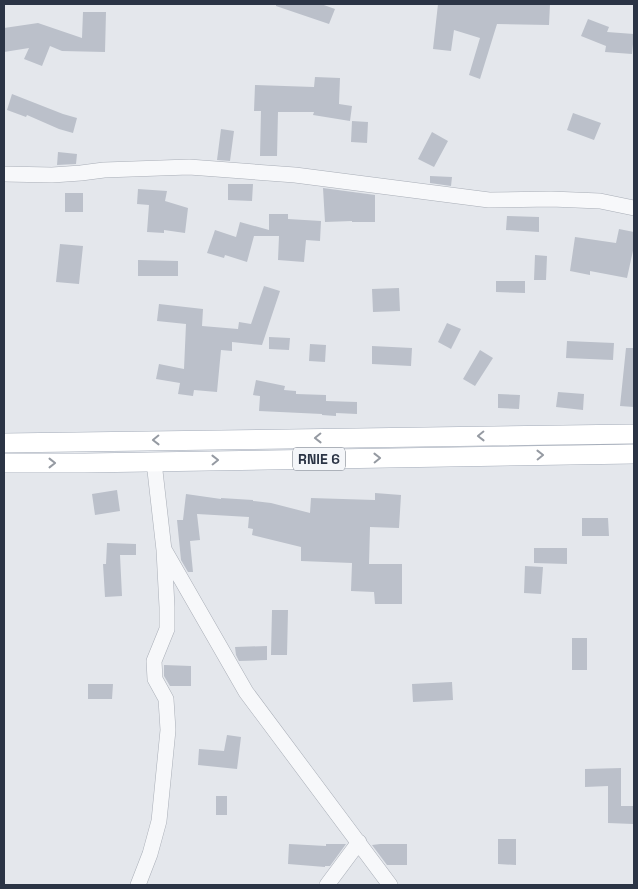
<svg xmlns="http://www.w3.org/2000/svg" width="638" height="889" font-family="'Space Grotesk',sans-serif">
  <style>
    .building { fill: #bbc0ca }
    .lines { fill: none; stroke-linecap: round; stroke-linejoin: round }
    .minor-casing { stroke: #a9aeb7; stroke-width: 16 }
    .major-casing { stroke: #a3abb8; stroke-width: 20 }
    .minor { stroke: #f7f8fa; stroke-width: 15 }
    .major { stroke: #fff; stroke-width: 19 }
    .oneway { stroke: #959aa2 }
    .labels { text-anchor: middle; stroke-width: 5; stroke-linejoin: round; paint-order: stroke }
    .shield { fill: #f4f6f9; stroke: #676e7b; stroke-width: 1 }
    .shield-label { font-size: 14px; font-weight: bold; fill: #2b3445 }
  </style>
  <rect width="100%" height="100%" fill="#e4e7ec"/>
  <path class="building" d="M 276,4 L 321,4 L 335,9 L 329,24 L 276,6 Z
    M 438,4 L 550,4 L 549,25 L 497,24 L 480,79 L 469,75 L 480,38 L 454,30 L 451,51 L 433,49 Z
    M 83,12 L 106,12 L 105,52 L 62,51 L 50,46 L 42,66 L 24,59 L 29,48 L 4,52 L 4,28 L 38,23 L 82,38 Z
    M 588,19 L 609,27 L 607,32 L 634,34 L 632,54 L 605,52 L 606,46 L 581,36 Z
    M 315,77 L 340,78 L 339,104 L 352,106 L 350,121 L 313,115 L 314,112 L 278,112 L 277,156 L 260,156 L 261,111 L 254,111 L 255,85 L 314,87 Z
    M 12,94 L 63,114 L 77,118 L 73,133 L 59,129 L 27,115 L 26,117 L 7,110 Z
    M 573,113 L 601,123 L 594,140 L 567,130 Z
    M 352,121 L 368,122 L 367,143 L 351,142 Z
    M 221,129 L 234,131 L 230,161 L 217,160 Z
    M 432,132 L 448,141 L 434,167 L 418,159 Z
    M 58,152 L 77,154 L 76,164 L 57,165 Z
    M 430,176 L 452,177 L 451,186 L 430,183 Z
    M 228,184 L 253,184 L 252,201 L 228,200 Z
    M 323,188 L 375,195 L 375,222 L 352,222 L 352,221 L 325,222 Z
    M 138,189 L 167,191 L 165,201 L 188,208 L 185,233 L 164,230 L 164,233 L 147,232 L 149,205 L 137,204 Z
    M 65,193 L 83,193 L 83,212 L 65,212 Z
    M 269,214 L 288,214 L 288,219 L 321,221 L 320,241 L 306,240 L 304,262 L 278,260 L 279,236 L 254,236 L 247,262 L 225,255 L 224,258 L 207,253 L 215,230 L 236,237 L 240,222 L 269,230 Z
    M 507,216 L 539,217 L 539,232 L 506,230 Z
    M 619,229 L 634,232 L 634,246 L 627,278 L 590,271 L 590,275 L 570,271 L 575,237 L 616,243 Z
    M 60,244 L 83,246 L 79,284 L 56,282 Z
    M 535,255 L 547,256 L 546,280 L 534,280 Z
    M 138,260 L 178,261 L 178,276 L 138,276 Z
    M 496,281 L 525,281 L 525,293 L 496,292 Z
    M 264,286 L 280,291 L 262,345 L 232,342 L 232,351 L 221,350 L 217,392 L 194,390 L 193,396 L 178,394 L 180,383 L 156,379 L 159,364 L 184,369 L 186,324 L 157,321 L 159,304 L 203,309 L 202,326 L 238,329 L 239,322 L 251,324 Z
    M 399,288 L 400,311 L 373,312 L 372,289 Z
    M 447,323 L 461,329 L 451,349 L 438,342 Z
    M 269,337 L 290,338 L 289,350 L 269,349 Z
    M 567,341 L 614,343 L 613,360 L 566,358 Z
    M 310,344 L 326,345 L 325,362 L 309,361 Z
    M 372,346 L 412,348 L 411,366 L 372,364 Z
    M 626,348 L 634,348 L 634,407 L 620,406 Z
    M 480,350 L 493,358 L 475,386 L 463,379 Z
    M 256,380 L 285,386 L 284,390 L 296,391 L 296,394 L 326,395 L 326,401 L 357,402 L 357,414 L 336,413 L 336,416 L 322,415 L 322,414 L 259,411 L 260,396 L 253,395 Z
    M 558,392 L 584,394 L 583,410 L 556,407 Z
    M 498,394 L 520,395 L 519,409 L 498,408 Z
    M 117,490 L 120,511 L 95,515 L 92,494 Z
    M 375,493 L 401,495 L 399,528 L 370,527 L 369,564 L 402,564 L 402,604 L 375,604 L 374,592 L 351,591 L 352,563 L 301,561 L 301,547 L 252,535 L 253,529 L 248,528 L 249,517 L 197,514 L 200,540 L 190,541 L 193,572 L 188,572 L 181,560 L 177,520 L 183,520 L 186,494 L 221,499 L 221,498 L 253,500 L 253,501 L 271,503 L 310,513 L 311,498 L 375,500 Z
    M 582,518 L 608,518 L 609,536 L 582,536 Z
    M 107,543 L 136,544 L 136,555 L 120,555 L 122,596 L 105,597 L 103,564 L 106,564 Z
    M 534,548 L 567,548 L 567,564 L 534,563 Z
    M 525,566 L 543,567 L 541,594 L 524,593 Z
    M 272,610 L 288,610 L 287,655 L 271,655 Z
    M 572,638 L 587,638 L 587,670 L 572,670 Z
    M 267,646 L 267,660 L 239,661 L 236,655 L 235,647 Z
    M 164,665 L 191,666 L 191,686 L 170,686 L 164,676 Z
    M 452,682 L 453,700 L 413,702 L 412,684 Z
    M 88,684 L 113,684 L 112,699 L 88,699 Z
    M 227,735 L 241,737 L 237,769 L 198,765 L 199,749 L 224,751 Z
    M 621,768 L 621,806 L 633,806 L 633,824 L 608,823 L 608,786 L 585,787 L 585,769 Z
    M 216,796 L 227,796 L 227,815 L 216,815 Z
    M 498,839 L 516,839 L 516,865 L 498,864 Z
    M 289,844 L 326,846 L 326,844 L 346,844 L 330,866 L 325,866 L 325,867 L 288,864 Z
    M 380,844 L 407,844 L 407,865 L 387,865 L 372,845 Z"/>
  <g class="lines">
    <g class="minor-casing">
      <path id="minor" d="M 4,174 L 52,175 L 81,173 L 104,170 L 189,167 L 295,175 L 489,200 L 551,199 L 600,201 L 634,208
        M 165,551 L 246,692 L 390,885
        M 138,885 L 150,854 L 159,821 L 168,730 L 166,699 L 155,679 L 154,661 L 167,629 L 167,607 L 164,550 L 154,462
        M 327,885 L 359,842"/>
    </g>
    <g class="major-casing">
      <path id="major" d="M 4,443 L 634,434
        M 4,463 L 85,463 L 634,454"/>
    </g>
    <use href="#minor" class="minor"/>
    <use href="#major" class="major"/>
  </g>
  <defs><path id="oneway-chevron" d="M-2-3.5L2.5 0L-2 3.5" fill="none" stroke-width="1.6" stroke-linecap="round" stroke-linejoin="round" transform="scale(1.25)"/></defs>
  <g class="oneway">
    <use href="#oneway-chevron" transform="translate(481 436) rotate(179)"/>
    <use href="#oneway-chevron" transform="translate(318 438) rotate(179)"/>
    <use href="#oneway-chevron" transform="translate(156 440) rotate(179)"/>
    <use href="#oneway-chevron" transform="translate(540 455) rotate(-1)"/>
    <use href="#oneway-chevron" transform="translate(377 458) rotate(-1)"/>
    <use href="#oneway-chevron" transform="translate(215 460) rotate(-1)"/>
    <use href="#oneway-chevron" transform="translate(52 463)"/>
  </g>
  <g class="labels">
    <rect class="shield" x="293" y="447.5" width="52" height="23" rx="4"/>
    <g class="shield-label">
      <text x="319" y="464">RNIE 6</text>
    </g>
  </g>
  <rect width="638" height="889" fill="none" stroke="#2b3445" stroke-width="10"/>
</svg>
